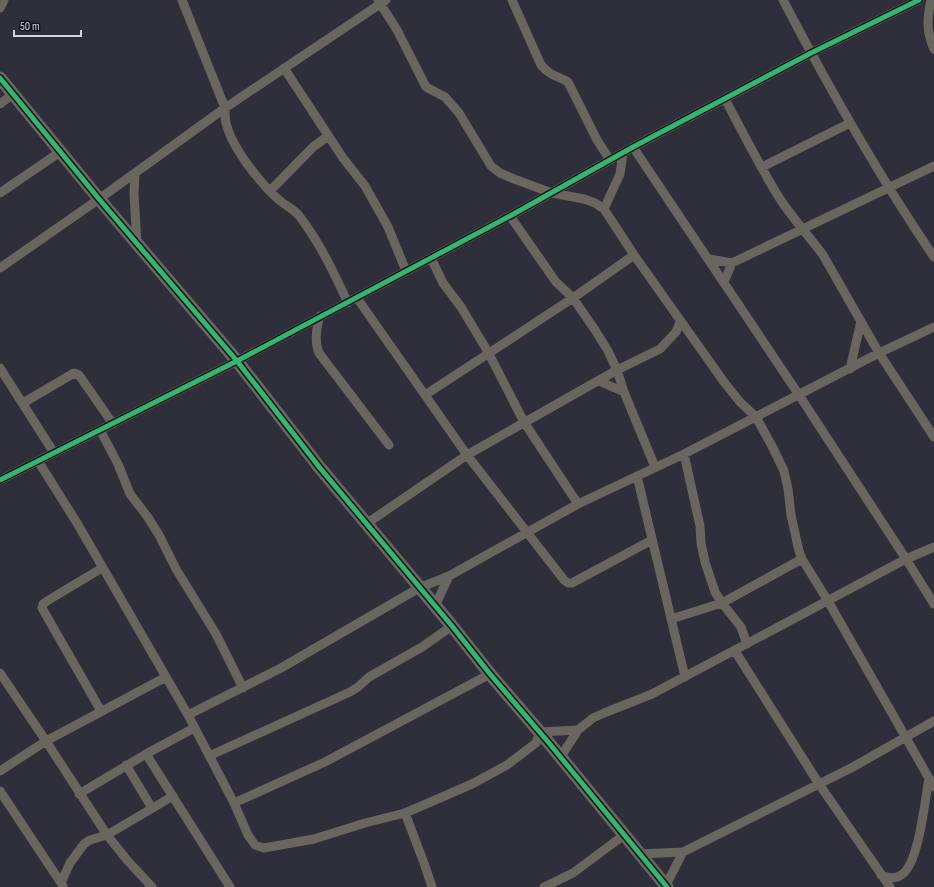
<svg xmlns="http://www.w3.org/2000/svg" width="934" height="887" font-family="'Sofia Sans Condensed',sans-serif">
  <style>
    .lines { fill: none; stroke-linecap: round; stroke-linejoin: round }
    .street { stroke: #69665f; stroke-width: 9 }
    .secondary { stroke: #6b6862; stroke-width: 13 }
    .cycleway-casing { stroke: #13141e; stroke-width: 8 }
    .cycleway { stroke: #33b770; stroke-width: 5 }
  </style>
  <rect width="100%" height="100%" fill="#2e2f3a"/>
  <g class="lines">
    <path class="street" d="M 182,0 L 225,108 C 225,113 225,118 226,123 C 232,148 260,183 279,200 C 286,206 295,210 300,217 C 320,243 334,273 348,303
      M 378,0 L 397,30 L 426,87 L 445,97 L 459,113 L 491,166 L 500,173 L 514,179 L 552,193 L 584,199 L 595,203 L 604,209 L 634,255 L 724,382 L 740,402 L 756,417 L 773,448 L 784,471 L 788,489 L 791,515 L 799,551 L 802,559 L 828,601 L 934,787
      M 512,0 L 541,65 C 551,77 557,75 568,82 L 597,140 L 610,160
      M 783,0 C 829,88 878,175 934,257
      M 931,0 C 927,19 926,31 934,49
      M 0,8 L 4,0
      M 284,68 L 343,158 L 365,186 L 388,227 L 406,271
      M 725,99 C 743,133 760,167 780,199 C 793,219 809,236 823,255 L 879,353 L 934,437
      M 0,104 L 13,94
      M 633,147 L 799,395 L 906,559 L 934,604
      M 762,167 L 850,123
      M 135,173 L 134,194 L 137,244
      M 270,191 L 313,147 L 328,136
      M 0,193 L 60,152
      M 604,209 L 620,174 L 623,153
      M 510,216 L 556,282 L 573,298 L 595,330 L 608,351 L 617,370 L 624,392 L 655,467
      M 431,258 L 443,283 L 461,307 L 488,352 L 524,422 L 578,504
      M 709,259 L 732,263 L 934,166
      M 0,268 L 99,199 L 225,108 L 386,0
      M 724,282 L 732,263
      M 357,298 L 467,455 L 564,580 L 568,583 L 572,583 L 652,540
      M 320,316 C 316,329 314,341 319,353 L 389,445
      M 0,368 L 54,453
      M 850,369 L 861,321
      M 599,381 L 624,392
      M 425,395 L 573,298 L 634,255
      M 23,403 L 74,373 L 79,375 L 113,424
      M 100,430 L 118,464 L 130,494 L 147,516 L 159,535 L 176,569 L 216,634 L 243,688
      M 684,454 L 700,526 L 701,543 L 705,562 L 715,592 L 722,603 L 741,627 L 747,644
      M 38,461 L 77,523 L 188,715 L 234,803 L 248,835 L 255,845 L 264,848 L 314,839 L 365,823 L 405,813 L 433,801 L 472,784 L 507,765 L 536,743 L 540,732 L 578,730
      M 637,476 L 685,677
      M 0,480 L 237,361 L 510,216 L 633,147 L 811,53 L 919,0
      M 366,524 L 467,455 L 617,370 L 660,349 L 676,332 L 680,322
      M 435,606 L 449,576
      M 671,619 L 722,603 L 802,559
      M 735,651 L 819,784 L 890,887
      M 0,673 L 46,741 L 107,835 L 127,860 L 152,887
      M 101,711 L 42,608 L 43,604 L 47,601 L 102,568
      M 188,715 L 281,668 L 419,588 L 449,576 L 578,504 L 684,454 L 879,353 L 934,327
      M 146,754 L 230,887
      M 209,756 L 350,692 L 358,687 L 369,677 L 422,647 L 452,626
      M 560,758 L 578,730 L 593,718 L 604,713 L 652,694 L 906,559 L 934,547
      M 126,765 L 152,808
      M 0,771 L 46,741 L 166,677
      M 0,791 L 63,886
      M 79,794 L 146,754 L 194,728
      M 234,803 L 325,762 L 490,674
      M 405,813 L 424,863 L 432,887
      M 640,854 L 683,852 L 853,767 L 934,721
      M 881,875 C 887,877 894,880 901,875 C 919,865 925,799 929,778
      M 61,883 L 70,863 L 84,844 L 90,840 L 107,835 L 173,796
      M 666,885 L 683,852
      M 544,887 L 573,873 L 624,835"/>
    <path class="secondary" d="M 0,78 L 99,199 L 237,361 L 320,468 L 452,626 L 490,674 L 549,743 L 667,887"/>
    <g class="cycleway-casing">
      <path id="cycleway" d="M 0,78 L 99,199 L 237,361 L 320,468 L 452,626 L 490,674 L 549,743 L 667,887
        M 0,480 L 237,361 L 510,216 L 633,147 L 811,53 L 919,0"/>
    </g>
    <use href="#cycleway" class="cycleway"/>
  </g>
  <path d="M14 30v6h67v-6" fill="none" stroke="#d0d2e0" stroke-width="2"/>
  <text x="20" y="30" font-size="12" fill="#d0d2e0" stroke="#13141e" stroke-width="3" paint-order="stroke">50 m</text>
</svg>
